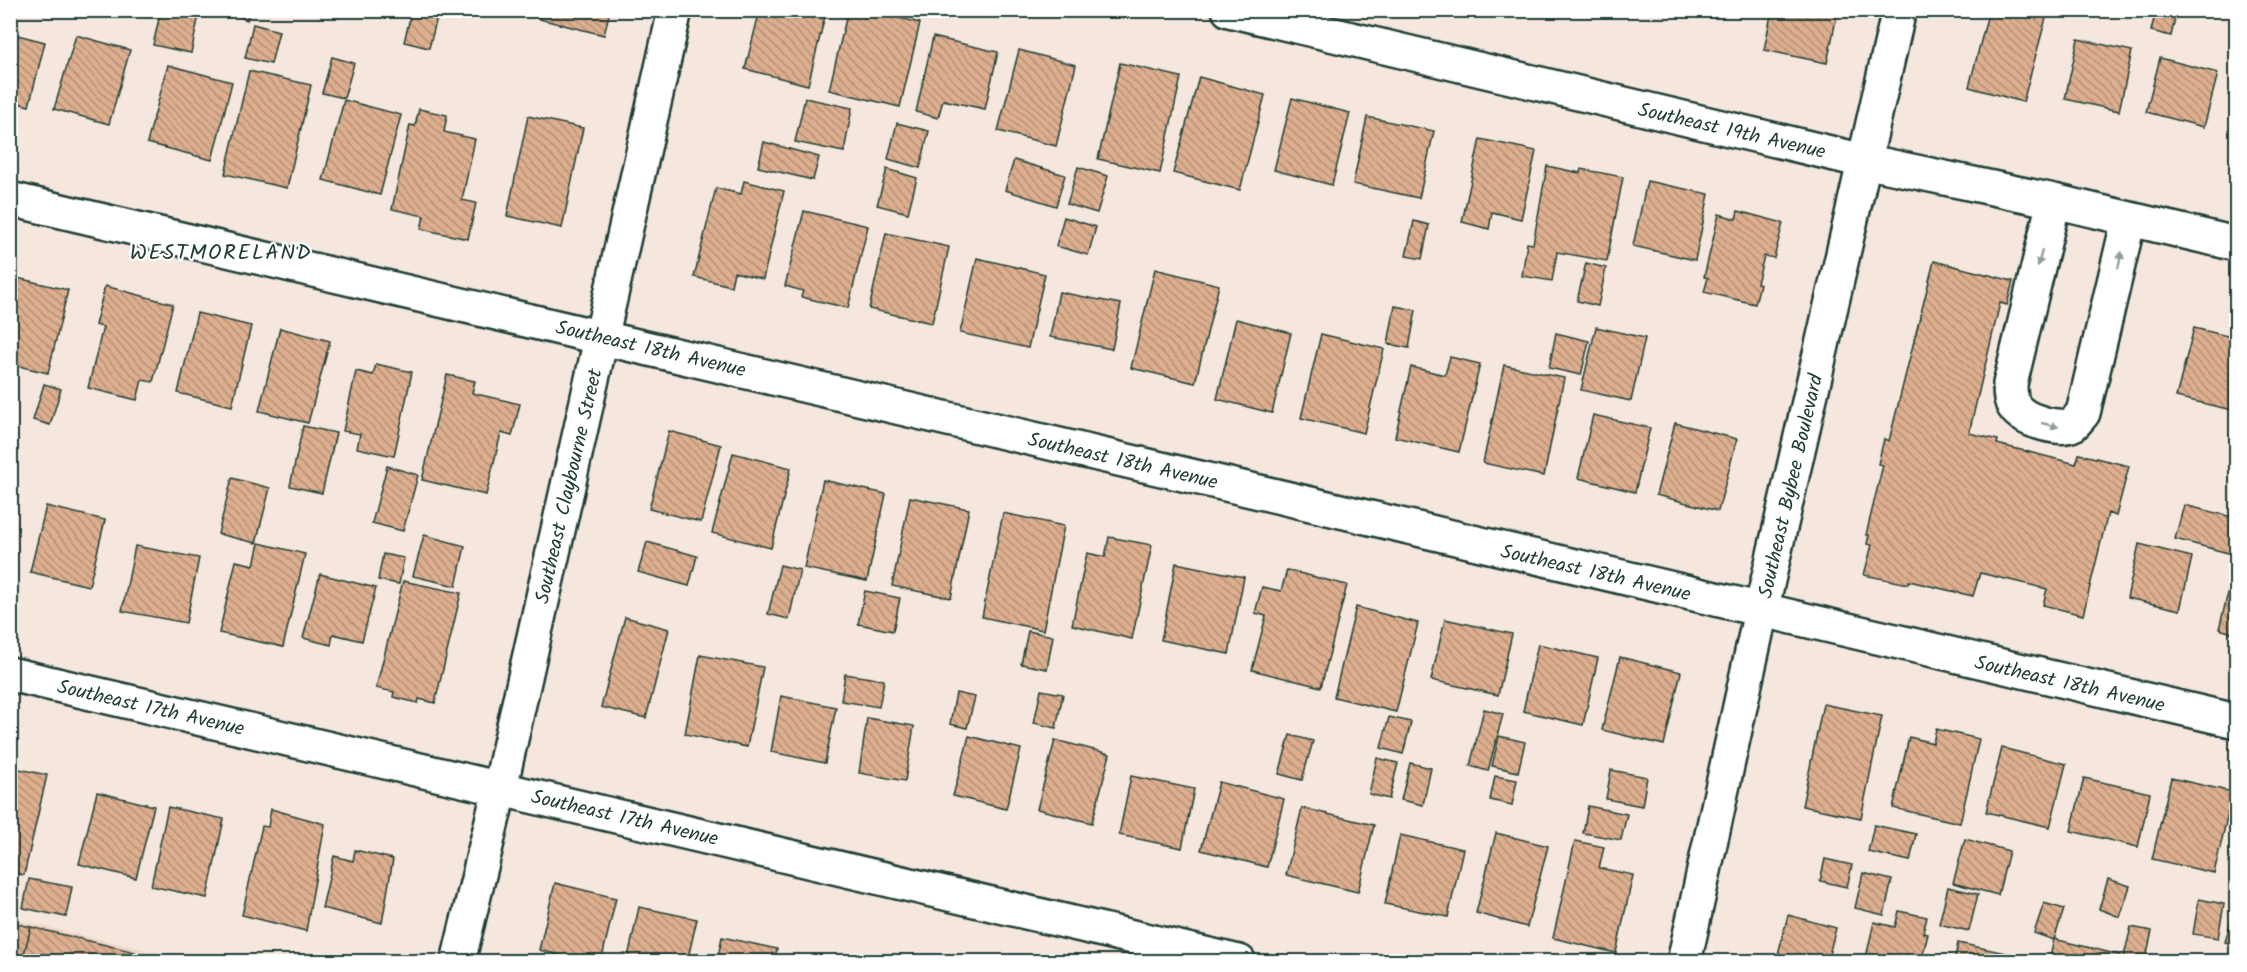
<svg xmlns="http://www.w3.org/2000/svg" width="2247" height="972" font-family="Kalam,sans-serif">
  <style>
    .built { fill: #eed6c6 }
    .building { fill: url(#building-back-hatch); stroke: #1f3d34; stroke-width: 1.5 }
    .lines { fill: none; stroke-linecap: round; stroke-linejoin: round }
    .minor-casing { stroke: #1f3d34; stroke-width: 38 }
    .major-casing { stroke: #1f3d34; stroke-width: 38 }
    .minor { stroke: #fff; stroke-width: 33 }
    .major { stroke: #fff; stroke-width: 33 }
    .oneway { fill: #8f9e9a }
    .labels { text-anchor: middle; stroke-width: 4.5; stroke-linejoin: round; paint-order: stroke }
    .street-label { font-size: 20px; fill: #1f3d34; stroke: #fff }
    .quarter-label { font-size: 22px; letter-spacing: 1.5px; fill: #1f3d34; stroke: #fff }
  </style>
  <defs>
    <pattern id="building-back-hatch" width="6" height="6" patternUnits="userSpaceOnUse" patternTransform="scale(1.5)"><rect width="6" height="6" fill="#deaf8f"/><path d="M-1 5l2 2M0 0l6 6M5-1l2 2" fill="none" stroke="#b39076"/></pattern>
  </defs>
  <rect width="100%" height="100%" fill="#f5e7dd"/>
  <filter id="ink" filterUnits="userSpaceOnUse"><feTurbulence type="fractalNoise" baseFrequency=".0167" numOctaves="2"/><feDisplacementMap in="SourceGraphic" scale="12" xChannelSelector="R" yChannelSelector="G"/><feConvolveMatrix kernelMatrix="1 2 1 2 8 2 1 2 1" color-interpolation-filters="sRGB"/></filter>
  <g filter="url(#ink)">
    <path class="built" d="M 11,919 L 192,961 L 11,962 Z"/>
    <path class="building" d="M 161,10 L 200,10 L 191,53 L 153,45 Z
      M 224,10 L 250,10 L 247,20 Z
      M 412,10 L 439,10 L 429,48 L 404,42 Z
      M 541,10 L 610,10 L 604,35 L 539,19 Z
      M 760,10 L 819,10 L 826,12 L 808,85 L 745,69 Z
      M 848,10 L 868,10 L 920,23 L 900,107 L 829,90 Z
      M 1772,10 L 1838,10 L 1827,63 L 1764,50 Z
      M 1989,10 L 2018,10 L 2046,18 L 2023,102 L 1969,87 Z
      M 2058,10 L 2087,10 L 2085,18 Z
      M 2156,10 L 2177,10 L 2171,36 L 2151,31 Z
      M 253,24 L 279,31 L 271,64 L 245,58 Z
      M 10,33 L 45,42 L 29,106 L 10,101 Z
      M 76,35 L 130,50 L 109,124 L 54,109 Z
      M 933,37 L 998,52 L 985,109 L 943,100 L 938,118 L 916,112 Z
      M 2078,39 L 2132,51 L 2119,111 L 2065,99 Z
      M 1019,50 L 1076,65 L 1056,146 L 998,131 Z
      M 332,57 L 354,63 L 344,98 L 322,93 Z
      M 2160,58 L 2218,73 L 2204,127 L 2146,112 Z
      M 1120,63 L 1181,77 L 1160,173 L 1098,159 Z
      M 168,65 L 232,82 L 212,160 L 147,143 Z
      M 249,71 L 311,85 L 287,188 L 225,174 Z
      M 1199,77 L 1265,95 L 1240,190 L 1173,173 Z
      M 805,98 L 852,108 L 844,152 L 795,142 Z
      M 1292,98 L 1350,113 L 1332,185 L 1274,170 Z
      M 344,100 L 401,115 L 380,195 L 323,180 Z
      M 419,109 L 447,115 L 444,132 L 475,139 L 462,200 L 476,203 L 468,239 L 421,229 L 424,216 L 392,209 L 410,125 L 415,126 Z
      M 528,116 L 583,128 L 562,228 L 507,216 Z
      M 1367,117 L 1434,131 L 1419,198 L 1353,184 Z
      M 897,123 L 929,131 L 920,168 L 888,159 Z
      M 1480,139 L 1536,151 L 1521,219 L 1492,212 L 1489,229 L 1462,222 Z
      M 764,142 L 819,157 L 813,180 L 758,167 Z
      M 1014,160 L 1065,175 L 1056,206 L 1005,190 Z
      M 1547,166 L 1580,173 L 1581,169 L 1623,177 L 1607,261 L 1557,252 L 1552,281 L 1522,276 L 1527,243 L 1533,244 Z
      M 1078,167 L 1108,176 L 1097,213 L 1067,204 Z
      M 887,169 L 917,178 L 908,213 L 877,205 Z
      M 744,181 L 784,191 L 763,279 L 734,272 L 731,286 L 694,277 L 716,188 L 741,194 Z
      M 1647,181 L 1709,194 L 1695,260 L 1633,246 Z
      M 804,211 L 868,226 L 848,308 L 801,297 L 803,291 L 785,286 Z
      M 1738,211 L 1783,223 L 1774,258 L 1764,256 L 1757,283 L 1760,284 L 1755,304 L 1704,292 L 1708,278 L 1704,277 L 1719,214 L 1736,219 Z
      M 1064,217 L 1096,227 L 1088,255 L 1056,246 Z
      M 1414,221 L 1429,225 L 1422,259 L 1406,256 Z
      M 886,233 L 949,247 L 932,323 L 869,309 Z
      M 977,258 L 1045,274 L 1028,348 L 960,333 Z
      M 1934,261 L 2013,281 L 2007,305 L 2000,303 L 1969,433 L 1998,440 L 1997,444 L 2076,464 L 2079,454 L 2129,466 L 2116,516 L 2108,513 L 2083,615 L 2043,605 L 2047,589 L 1980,573 L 1973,596 L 1909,581 L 1908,584 L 1864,575 L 1872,545 L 1867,544 L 1869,535 L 1866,535 L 1883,465 L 1878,464 L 1884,439 L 1889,441 Z
      M 1586,263 L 1606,268 L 1598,306 L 1577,301 Z
      M 1155,269 L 1219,285 L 1195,383 L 1131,368 Z
      M 13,277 L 68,290 L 48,373 L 10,364 L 10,288 Z
      M 105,286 L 173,304 L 153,382 L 142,380 L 137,400 L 88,388 L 103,327 L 95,325 Z
      M 1059,292 L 1121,304 L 1112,349 L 1050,337 Z
      M 1395,306 L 1416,310 L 1409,348 L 1388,344 Z
      M 197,313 L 251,326 L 232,406 L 178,393 Z
      M 1236,319 L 1291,333 L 1272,413 L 1217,399 Z
      M 1596,327 L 1645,338 L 1631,401 L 1581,390 Z
      M 280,328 L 330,341 L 308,423 L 259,411 Z
      M 2194,328 L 2236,338 L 2236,411 L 2176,397 Z
      M 1556,333 L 1589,341 L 1581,375 L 1549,368 Z
      M 1321,334 L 1384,349 L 1364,433 L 1301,418 Z
      M 1450,357 L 1480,364 L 1459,452 L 1395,437 L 1411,367 L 1445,375 Z
      M 376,364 L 412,372 L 394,456 L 357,448 L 360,434 L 343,431 L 356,371 L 373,375 Z
      M 1504,365 L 1564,378 L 1544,476 L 1483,463 Z
      M 447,375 L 475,381 L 472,393 L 520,404 L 512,436 L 501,433 L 486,495 L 422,480 Z
      M 44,384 L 61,389 L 50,425 L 33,420 Z
      M 1593,415 L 1650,428 L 1635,492 L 1578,478 Z
      M 1675,423 L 1737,439 L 1718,511 L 1656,495 Z
      M 303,426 L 336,433 L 322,493 L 290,486 Z
      M 669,431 L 721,445 L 701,522 L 649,509 Z
      M 733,453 L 791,468 L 771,548 L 712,533 Z
      M 387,466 L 418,475 L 403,531 L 372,523 Z
      M 232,478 L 270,488 L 256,543 L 218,534 Z
      M 823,480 L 886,494 L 867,581 L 804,568 Z
      M 10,494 L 18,496 L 10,524 Z
      M 910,497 L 969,509 L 951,598 L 892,586 Z
      M 2184,505 L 2236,518 L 2236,538 L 2232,554 L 2175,539 Z
      M 46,506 L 105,520 L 89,586 L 30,572 Z
      M 1003,513 L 1064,526 L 1043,630 L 982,617 Z
      M 424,535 L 465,546 L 456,586 L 413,576 Z
      M 1109,537 L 1152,545 L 1132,639 L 1072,625 L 1087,553 L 1105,557 Z
      M 647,542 L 697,556 L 689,586 L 638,572 Z
      M 259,543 L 305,554 L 283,647 L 219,633 L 236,561 L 254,565 Z
      M 2139,544 L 2192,557 L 2180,610 L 2127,598 Z
      M 135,546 L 199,558 L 186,623 L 122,611 Z
      M 383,554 L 404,558 L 399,584 L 378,580 Z
      M 1176,563 L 1244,577 L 1229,654 L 1161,640 Z
      M 780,565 L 800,570 L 789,619 L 768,614 Z
      M 2235,565 L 2236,565 L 2236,634 L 2219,629 Z
      M 1287,570 L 1347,585 L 1321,687 L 1252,670 L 1266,616 L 1255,613 L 1262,587 L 1281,591 Z
      M 320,574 L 376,588 L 362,641 L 333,634 L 331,645 L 303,638 Z
      M 403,581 L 461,593 L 435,703 L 419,699 L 418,703 L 393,697 L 394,692 L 376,688 Z
      M 865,591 L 900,598 L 893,631 L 858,624 Z
      M 1356,607 L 1418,623 L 1396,712 L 1334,697 Z
      M 625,617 L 669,629 L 646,718 L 601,707 Z
      M 1445,619 L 1512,634 L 1498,695 L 1431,680 Z
      M 1028,631 L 1053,636 L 1047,669 L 1021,664 Z
      M 1538,644 L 1598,658 L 1583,725 L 1523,711 Z
      M 700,655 L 763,667 L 747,747 L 685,734 Z
      M 1620,657 L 1681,672 L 1664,745 L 1602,730 Z
      M 845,674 L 884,680 L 879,707 L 841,701 Z
      M 1041,690 L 1063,694 L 1056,728 L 1034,723 Z
      M 956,693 L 975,697 L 967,728 L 950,724 Z
      M 781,696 L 836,707 L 825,763 L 771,752 Z
      M 1823,704 L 1882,716 L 1861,818 L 1802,806 Z
      M 1484,709 L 1503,714 L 1488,771 L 1470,766 Z
      M 1389,717 L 1411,722 L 1403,754 L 1381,748 Z
      M 867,718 L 914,726 L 905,781 L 859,773 Z
      M 1936,729 L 1979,739 L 1960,823 L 1893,808 L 1909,737 L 1933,743 Z
      M 1290,735 L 1313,741 L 1302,780 L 1279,774 Z
      M 969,736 L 1021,749 L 1006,809 L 953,796 Z
      M 1499,736 L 1525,742 L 1518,772 L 1492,766 Z
      M 1055,740 L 1110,754 L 1092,823 L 1037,809 Z
      M 2002,748 L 2066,764 L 2050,827 L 1986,812 Z
      M 1377,758 L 1398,763 L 1389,799 L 1369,794 Z
      M 1410,763 L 1431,768 L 1423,805 L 1401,800 Z
      M 10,767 L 47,775 L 24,875 L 10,872 Z
      M 1611,770 L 1647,777 L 1642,806 L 1606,799 Z
      M 1131,776 L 1194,789 L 1182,848 L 1119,835 Z
      M 1495,776 L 1517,780 L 1512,805 L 1490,800 Z
      M 2084,778 L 2150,793 L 2138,847 L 2071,831 Z
      M 2171,778 L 2233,792 L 2214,873 L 2152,859 Z
      M 1219,782 L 1284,799 L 1267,867 L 1201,850 Z
      M 97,792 L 154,806 L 136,878 L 79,864 Z
      M 1588,806 L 1627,814 L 1621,840 L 1583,833 Z
      M 168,807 L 224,819 L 207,898 L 151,886 Z
      M 1302,808 L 1374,825 L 1358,892 L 1286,875 Z
      M 271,809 L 325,824 L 306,931 L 242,915 L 262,826 L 268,827 Z
      M 1874,825 L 1916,834 L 1910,861 L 1868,852 Z
      M 1496,833 L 1548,846 L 1527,927 L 1476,913 Z
      M 1400,835 L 1463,849 L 1448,917 L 1385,904 Z
      M 1965,839 L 2009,851 L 1998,895 L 1953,883 Z
      M 1575,841 L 1604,847 L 1599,868 L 1633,875 L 1616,953 L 1553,938 Z
      M 355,850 L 393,859 L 382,923 L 322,908 L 334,856 L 353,861 Z
      M 1825,859 L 1852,865 L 1847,887 L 1820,881 Z
      M 1863,873 L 1892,880 L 1884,915 L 1855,908 Z
      M 29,879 L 72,887 L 66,917 L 23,908 Z
      M 2108,879 L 2130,886 L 2120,917 L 2099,909 Z
      M 555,883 L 616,898 L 601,962 L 588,962 L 539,950 Z
      M 1948,887 L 1978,894 L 1969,931 L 1939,924 Z
      M 2199,899 L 2224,904 L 2218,938 L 2193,934 Z
      M 2044,903 L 2064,909 L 2054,940 L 2034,933 Z
      M 639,907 L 697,919 L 687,962 L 627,962 Z
      M 2234,910 L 2236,911 L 2236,946 L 2225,942 Z
      M 1899,911 L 1927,917 L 1923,933 L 1928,934 L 1921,962 L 1865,962 L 1874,922 L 1895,927 Z
      M 1788,915 L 1836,928 L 1827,962 L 1776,962 Z
      M 10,922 L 31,927 L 22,962 L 10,962 Z
      M 31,927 L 135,952 L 133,962 L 22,962 Z
      M 2131,927 L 2152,931 L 2145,962 L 2123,960 Z
      M 722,937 L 777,949 L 774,962 L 717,962 Z
      M 2054,939 L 2120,955 L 2119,962 L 2049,962 Z
      M 1958,943 L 2020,956 L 2019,962 L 1954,962 Z
      M 332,954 L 363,962 L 330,962 Z"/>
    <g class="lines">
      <g class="minor-casing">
        <path id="minor" d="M 1229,10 L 1864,161 L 2054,201 L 2236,244
          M 10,199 C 753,371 1494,550 2236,721
          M 2054,201 L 2010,384 C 2010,393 2010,404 2018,411 C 2028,421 2060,431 2073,424 C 2077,421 2080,416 2083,413 L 2129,219
          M 10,674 L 1239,962
          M 458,962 L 500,788 L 675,10"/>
      </g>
      <g class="major-casing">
        <path id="major" d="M 1684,962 L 1761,611 L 1899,10"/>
      </g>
      <use href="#minor" class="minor"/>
      <use href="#major" class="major"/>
    </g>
    <defs><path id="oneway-solid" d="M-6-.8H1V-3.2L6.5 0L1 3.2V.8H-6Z" transform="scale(1.5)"/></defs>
    <g class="oneway">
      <use href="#oneway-solid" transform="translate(2040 258) rotate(104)"/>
      <use href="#oneway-solid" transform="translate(2120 260) rotate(-77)"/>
      <use href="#oneway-solid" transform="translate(2050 425) rotate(13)"/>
    </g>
  </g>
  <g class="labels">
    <g class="street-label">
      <text transform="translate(1732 130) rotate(13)" y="7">Southeast 19th Avenue</text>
      <text transform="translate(651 348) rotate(13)" y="7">Southeast 18th Avenue</text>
      <text transform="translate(1123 460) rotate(13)" y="7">Southeast 18th Avenue</text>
      <text transform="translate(568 486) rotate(-77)" y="7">Southeast Claybourne Street</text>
      <text transform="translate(1790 486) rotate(-77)" y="7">Southeast Bybee Boulevard</text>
      <text transform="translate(1596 572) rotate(13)" y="7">Southeast 18th Avenue</text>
      <text transform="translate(2070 683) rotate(13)" y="7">Southeast 18th Avenue</text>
      <text transform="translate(151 707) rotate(13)" y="7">Southeast 17th Avenue</text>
      <text transform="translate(625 817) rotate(13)" y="7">Southeast 17th Avenue</text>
    </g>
    <g class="quarter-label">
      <text x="221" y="259">WESTMORELAND</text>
    </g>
  </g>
  <rect width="2247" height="972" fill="none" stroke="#fff" stroke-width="36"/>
  <rect x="18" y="18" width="2211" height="936" fill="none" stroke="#1f3d34" stroke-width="2" filter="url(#ink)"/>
</svg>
